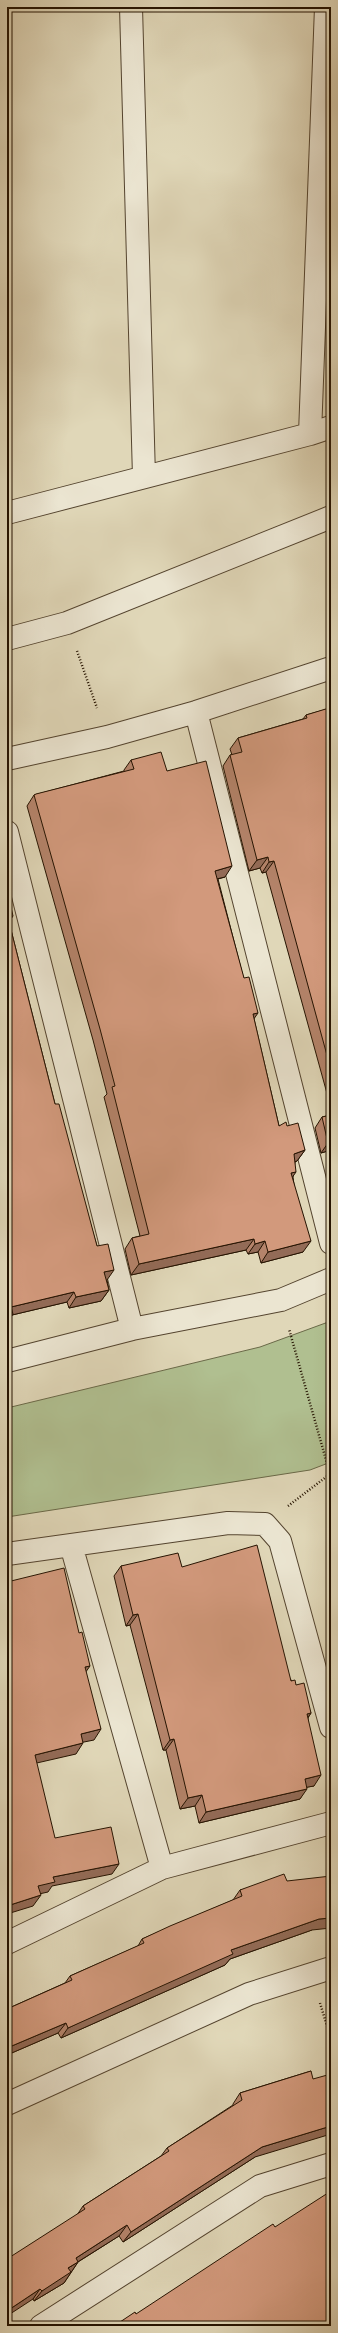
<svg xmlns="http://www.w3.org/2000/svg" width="338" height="2333" font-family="'Libre Caslon Text',serif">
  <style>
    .green { fill: #b0bf90; stroke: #6a6948 }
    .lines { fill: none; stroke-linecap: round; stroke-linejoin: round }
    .minor-casing { stroke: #54442f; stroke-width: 24 }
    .tertiary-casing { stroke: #54442f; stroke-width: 24 }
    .path { stroke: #251301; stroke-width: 2.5; stroke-dasharray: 1 2; stroke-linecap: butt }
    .minor { stroke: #ebe5d1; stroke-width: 22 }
    .tertiary { stroke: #ebe5d1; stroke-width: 22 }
    .wall { fill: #b5846b; stroke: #251301 }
    .shaded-wall { fill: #936b57; stroke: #251301 }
    .building { fill: #d2997c; stroke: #251301 }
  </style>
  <rect width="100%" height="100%" fill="#e0d7b8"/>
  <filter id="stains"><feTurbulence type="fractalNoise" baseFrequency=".005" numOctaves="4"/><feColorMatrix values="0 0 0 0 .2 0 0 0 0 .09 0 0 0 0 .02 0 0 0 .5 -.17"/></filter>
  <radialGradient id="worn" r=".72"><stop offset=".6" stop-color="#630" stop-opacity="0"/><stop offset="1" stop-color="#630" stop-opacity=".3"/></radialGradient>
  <path class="green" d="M 331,1321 L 331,1462 L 310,1470 L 7,1517 L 7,1408 L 260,1347 Z"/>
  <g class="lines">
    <g class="minor-casing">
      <path id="minor" d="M 131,7 L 144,477
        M 310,434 L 326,7
        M 7,513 L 310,434 L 331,427
        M 196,712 L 331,1243
        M 7,759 L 107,737 L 196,712 L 331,668
        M 7,832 L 132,1329
        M 7,1361 L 132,1329 L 281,1300 L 331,1279
        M 71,1545 L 162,1868
        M 7,1554 L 228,1523 L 265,1524 L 280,1541 L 331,1727
        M 7,1943 L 162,1868 L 331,1823
        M 41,2326 L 260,2186 L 331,2164"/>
    </g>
    <g class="tertiary-casing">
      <path id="tertiary" d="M 7,639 L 67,623 L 331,517
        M 7,2104 L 249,1994 L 331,1968"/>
    </g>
    <path class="path" d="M 77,651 L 97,708
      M 288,1506 L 330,1474 L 289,1329
      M 320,2003 L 331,2039"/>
    <use href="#minor" class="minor"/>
    <use href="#tertiary" class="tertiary"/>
  </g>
  <path class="wall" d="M 331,708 L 331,1108 L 266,872 L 262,873 L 260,868 L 249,871 L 223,766 L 230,755 L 232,755 L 230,749 L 238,738 L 303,719 L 306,715 Z
    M 131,760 L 167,771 L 225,877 L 218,879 L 254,1019 L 279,1126 L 287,1126 L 305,1150 L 297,1161 L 295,1162 L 293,1177 L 303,1252 L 261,1263 L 258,1252 L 248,1254 L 246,1250 L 131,1275 L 125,1249 L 132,1238 L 140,1236 L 104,1097 L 107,1094 L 93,1040 L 27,806 L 34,795 L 124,771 L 124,770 Z
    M 7,890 L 9,922 L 55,1104 L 97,1246 L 107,1280 L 109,1290 L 101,1301 L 69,1308 L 67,1302 L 12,1315 L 7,1323 Z
    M 331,1115 L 331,1150 L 321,1153 L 315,1128 L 322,1117 Z
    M 121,1566 L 182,1567 L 296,1685 L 311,1713 L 308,1718 L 314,1786 L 307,1787 L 300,1799 L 199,1823 L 195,1806 L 180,1809 L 166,1750 L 163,1750 L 130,1625 L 126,1626 L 114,1576 Z
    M 287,1881 L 312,1930 L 230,1959 L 225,1965 L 61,2038 L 58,2033 L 7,2055 L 7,2009 L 65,1983 L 70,1976 L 138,1946 L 142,1939 L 233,1900 L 240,1890 Z
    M 311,2071 L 255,2157 L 123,2242 L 119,2236 L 78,2262 L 64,2283 L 34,2301 L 33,2299 L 77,2215 L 83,2206 L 161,2156 L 167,2148 L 233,2105 L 233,2104 L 240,2093 Z"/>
  <path class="shaded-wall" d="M 268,857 L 260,868 L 249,871 L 257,860 Z
    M 274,861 L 266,872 L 262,873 L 269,862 Z
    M 232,866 L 225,877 L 208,881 L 215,871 Z
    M 13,916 L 7,925 L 8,918 Z
    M 258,1013 L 251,1023 L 253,1014 Z
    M 331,1142 L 331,1150 L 321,1153 L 328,1143 Z
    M 305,1150 L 297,1161 L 286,1164 L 294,1154 Z
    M 296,1172 L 289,1182 L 291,1173 Z
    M 254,1239 L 246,1250 L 131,1275 L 139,1264 Z
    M 265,1241 L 258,1252 L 248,1254 L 255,1244 Z
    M 311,1241 L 303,1252 L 261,1263 L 268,1252 Z
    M 114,1270 L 107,1280 L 97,1283 L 104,1272 Z
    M 109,1290 L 101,1301 L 69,1308 L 76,1297 Z
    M 74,1292 L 67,1302 L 12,1315 L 7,1323 L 7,1313 L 11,1307 Z
    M 138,1614 L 130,1625 L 126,1626 L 133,1615 Z
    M 90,1666 L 83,1676 L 85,1667 Z
    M 311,1713 L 304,1723 L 307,1714 Z
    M 101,1729 L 94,1740 L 74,1744 L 81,1734 Z
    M 174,1739 L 166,1750 L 163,1750 L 170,1740 Z
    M 83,1743 L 76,1754 L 28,1765 L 35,1755 Z
    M 321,1775 L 314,1786 L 297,1789 L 305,1779 Z
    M 307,1789 L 300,1799 L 199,1823 L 206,1812 Z
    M 202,1795 L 195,1806 L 180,1809 L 188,1798 Z
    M 119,1864 L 112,1874 L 52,1886 L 48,1892 L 30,1896 L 38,1886 L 53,1877 Z
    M 41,1895 L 33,1906 L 7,1914 L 7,1906 Z
    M 331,1918 L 331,1928 L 312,1930 L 230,1959 L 225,1965 L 61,2038 L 68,2028 L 231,1950 L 319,1919 Z
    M 66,2023 L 58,2033 L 7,2055 L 7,2048 Z
    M 331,2126 L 331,2134 L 255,2157 L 123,2242 L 131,2232 L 262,2147 Z
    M 127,2225 L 119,2236 L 68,2268 L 76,2258 Z
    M 78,2262 L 64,2283 L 34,2301 L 42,2291 L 68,2268 Z
    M 40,2289 L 33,2299 L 7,2316 L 7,2311 Z"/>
  <path class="building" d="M 329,708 L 331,708 L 331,1070 L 274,861 L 269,862 L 268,857 L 257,860 L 230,755 L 242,752 L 238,738 L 307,718 L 306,715 Z
    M 161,752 L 167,771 L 206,761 L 232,866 L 215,871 L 244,978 L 249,977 L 258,1013 L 253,1014 L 279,1126 L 286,1122 L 287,1126 L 298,1123 L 305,1150 L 294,1154 L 296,1172 L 291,1173 L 311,1241 L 268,1252 L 265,1241 L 255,1244 L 254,1239 L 139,1264 L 132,1238 L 149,1234 L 112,1087 L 115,1086 L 100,1029 L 34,795 L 36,794 L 134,769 L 131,760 Z
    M 7,890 L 13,916 L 8,918 L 55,1104 L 59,1104 L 97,1246 L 108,1244 L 114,1270 L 104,1272 L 109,1290 L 76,1297 L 74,1292 L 11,1307 L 13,1314 L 7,1316 Z
    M 331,1115 L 331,1142 L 328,1143 L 322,1117 Z
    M 257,1545 L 291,1681 L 295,1680 L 296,1685 L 304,1683 L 311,1713 L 307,1714 L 321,1775 L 305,1779 L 307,1789 L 206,1812 L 202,1795 L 188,1798 L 174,1739 L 170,1740 L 138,1614 L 133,1615 L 121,1566 L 178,1553 L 182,1567 Z
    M 64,1568 L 79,1633 L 82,1632 L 90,1666 L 85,1667 L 101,1729 L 81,1734 L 83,1743 L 35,1755 L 55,1838 L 111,1827 L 119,1864 L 53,1877 L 55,1882 L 38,1886 L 41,1895 L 7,1906 L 7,1582 Z
    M 284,1874 L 287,1881 L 331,1876 L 331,1918 L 319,1919 L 231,1950 L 233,1954 L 68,2028 L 66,2023 L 7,2048 L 7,2009 L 72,1980 L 70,1976 L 144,1943 L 142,1939 L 170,1926 L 242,1896 L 240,1890 Z
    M 311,2071 L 313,2079 L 331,2074 L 331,2126 L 262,2147 L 131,2232 L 127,2225 L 76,2258 L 78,2262 L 68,2268 L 71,2272 L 42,2291 L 40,2289 L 7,2311 L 7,2259 L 85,2209 L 83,2206 L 169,2151 L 167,2148 L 242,2100 L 240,2093 Z
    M 331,2191 L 331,2326 L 114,2326 L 135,2312 L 136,2314 L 273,2224 L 275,2227 Z"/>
  <rect width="338" height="2333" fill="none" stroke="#e0d7b8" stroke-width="24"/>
  <rect x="8" y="8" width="322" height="2317" fill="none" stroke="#251301" stroke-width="2"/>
  <rect x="12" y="12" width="314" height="2309" fill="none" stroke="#251301"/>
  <rect width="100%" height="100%" filter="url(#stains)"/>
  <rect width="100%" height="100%" fill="url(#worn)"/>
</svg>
